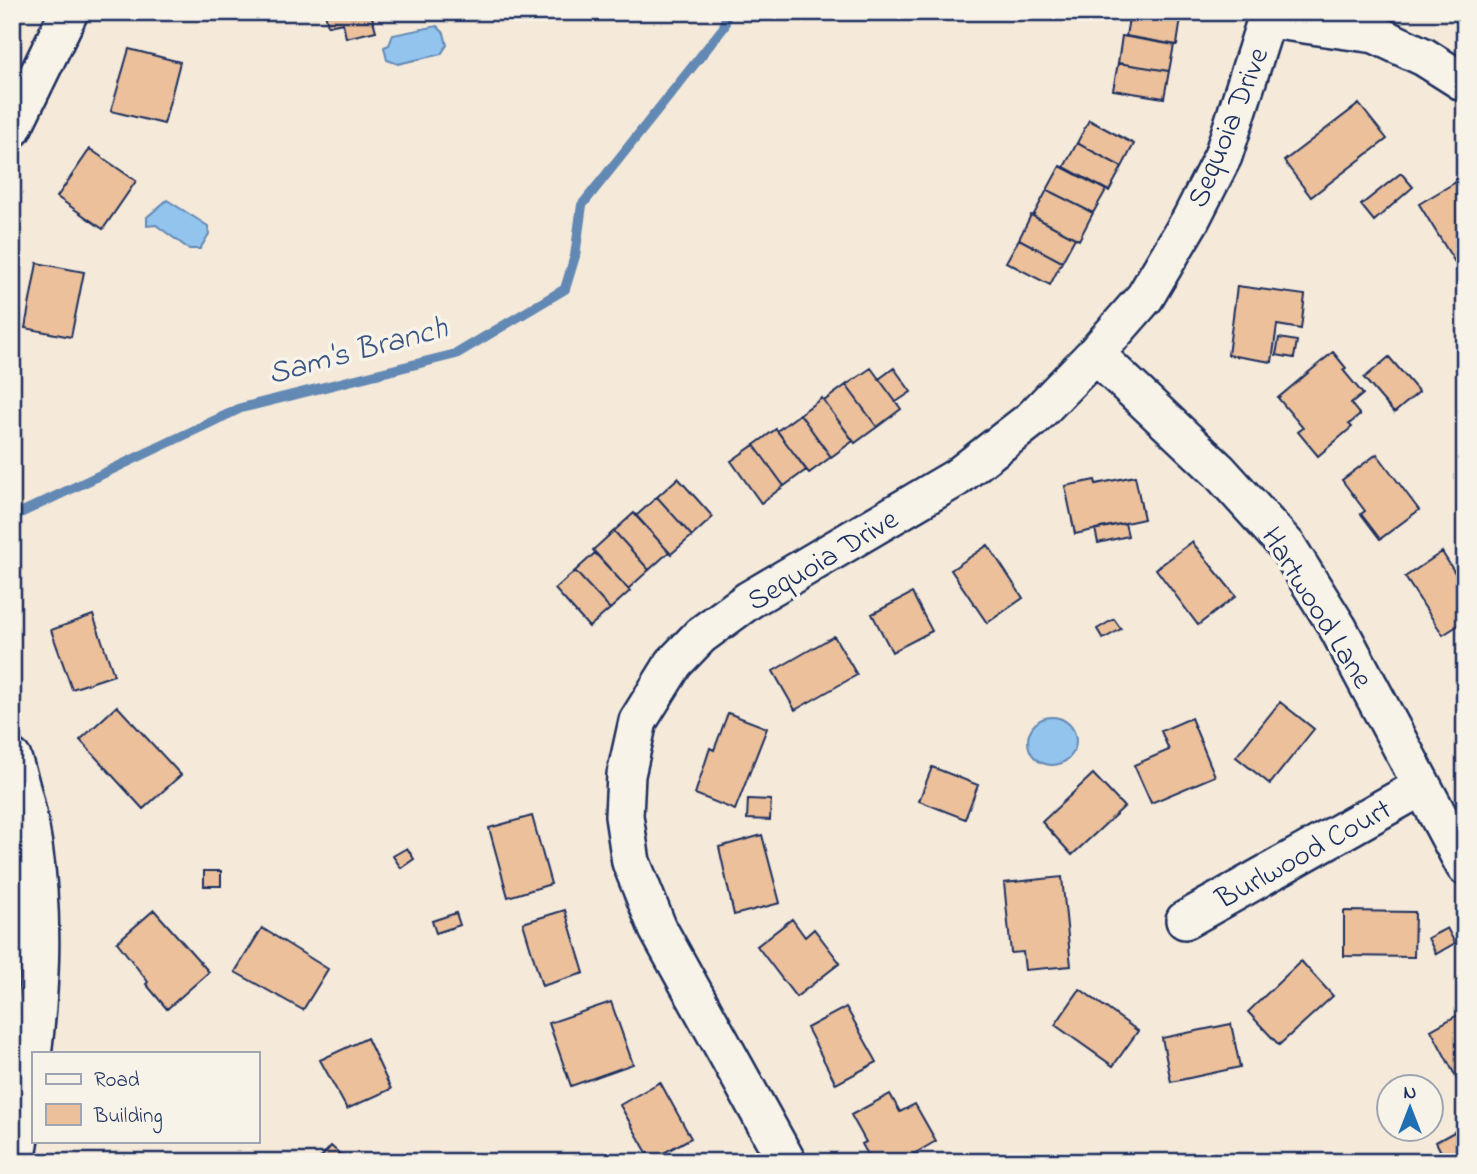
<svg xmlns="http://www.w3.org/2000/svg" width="1477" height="1174" font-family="'Indie Flower',sans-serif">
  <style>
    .water { fill: #92c4ee; stroke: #6288b4; stroke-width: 2 }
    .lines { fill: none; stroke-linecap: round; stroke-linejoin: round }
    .stream { stroke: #6288b4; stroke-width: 10 }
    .building { fill: #ebc09b; stroke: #1b2f5e; stroke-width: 2 }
    .minor-casing { stroke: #1b2f5e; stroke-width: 42 }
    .minor { stroke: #f7f3e8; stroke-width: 37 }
    .labels { text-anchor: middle; stroke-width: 7; stroke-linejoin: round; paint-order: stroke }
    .street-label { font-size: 30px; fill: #1b2f5e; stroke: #f7f3e8 }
    .water-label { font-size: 32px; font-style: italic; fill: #395482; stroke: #f7f3e8 }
  </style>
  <rect width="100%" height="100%" fill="#f5e9d9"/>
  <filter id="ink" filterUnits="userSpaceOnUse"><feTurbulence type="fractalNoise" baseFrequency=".0143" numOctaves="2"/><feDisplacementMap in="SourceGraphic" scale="14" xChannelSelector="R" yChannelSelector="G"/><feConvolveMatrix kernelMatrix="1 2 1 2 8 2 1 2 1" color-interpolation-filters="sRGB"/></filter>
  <g filter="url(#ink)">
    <path class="water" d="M 437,26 L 444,33 L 447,45 L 441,54 L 398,64 L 387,60 L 384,47 L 389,45 L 393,35 Z
      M 167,200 L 208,226 L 209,234 L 200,249 L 189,249 L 156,225 L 147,226 L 147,217 Z
      M1028 741a24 24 0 1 1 48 0a24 24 0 1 1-48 0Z"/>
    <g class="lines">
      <path class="stream" d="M 12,517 L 241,408 L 456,354 L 565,289 L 575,256 L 582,205 L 724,27 L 727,12"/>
    </g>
    <path class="building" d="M 325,12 L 392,12 L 372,17 L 376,31 L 346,38 L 343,23 L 328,26 Z
      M 1130,12 L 1181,18 L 1177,45 L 1126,36 Z
      M 1151,12 L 1182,12 L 1181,18 Z
      M 1122,36 L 1174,45 L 1169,71 L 1118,63 Z
      M 129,49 L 180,62 L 164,124 L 111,111 Z
      M 1118,63 L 1169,71 L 1164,98 L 1113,90 Z
      M 1359,104 L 1387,139 L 1311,197 L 1284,161 Z
      M 1089,120 L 1134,144 L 1122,167 L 1077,143 Z
      M 1077,143 L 1122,167 L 1109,191 L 1064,167 Z
      M 90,149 L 136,181 L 103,229 L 57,197 Z
      M 1060,166 L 1106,190 L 1093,213 L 1047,190 Z
      M 1401,173 L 1413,187 L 1374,221 L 1361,205 Z
      M 1456,182 L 1465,196 L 1465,259 L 1456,264 L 1419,204 Z
      M 1047,190 L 1093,213 L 1079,240 L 1033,216 Z
      M 1031,215 L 1075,238 L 1062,262 L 1019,239 Z
      M 1019,239 L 1062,262 L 1050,285 L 1006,262 Z
      M 37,263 L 84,272 L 71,337 L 25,328 Z
      M 1237,286 L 1305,295 L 1301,329 L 1277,325 L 1272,362 L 1228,355 Z
      M 1279,338 L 1297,341 L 1294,358 L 1276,355 Z
      M 1333,352 L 1346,368 L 1343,370 L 1363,394 L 1351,404 L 1360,415 L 1349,424 L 1352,427 L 1318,456 L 1298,432 L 1303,428 L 1278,398 Z
      M 1389,357 L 1419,392 L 1394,413 L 1364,378 Z
      M 871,368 L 901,409 L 877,427 L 846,385 Z
      M 894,368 L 911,392 L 896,402 L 879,379 Z
      M 846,385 L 877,427 L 855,443 L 824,401 Z
      M 822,398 L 853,441 L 831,457 L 800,414 Z
      M 800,414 L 831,457 L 809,473 L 777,431 Z
      M 776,429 L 806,470 L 784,486 L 754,445 Z
      M 754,445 L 784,486 L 761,503 L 731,461 Z
      M 1377,454 L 1419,510 L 1380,539 L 1361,514 L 1365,511 L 1342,480 Z
      M 1135,476 L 1144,519 L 1075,534 L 1065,486 L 1095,480 L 1096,484 Z
      M 678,478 L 713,517 L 692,536 L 657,497 Z
      M 657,497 L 692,536 L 671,554 L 636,516 Z
      M 634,513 L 669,552 L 649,570 L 614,531 Z
      M 1125,523 L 1128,536 L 1098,543 L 1095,529 Z
      M 614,531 L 649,570 L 628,589 L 593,550 Z
      M 1192,542 L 1236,596 L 1198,625 L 1156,569 Z
      M 988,545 L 1023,598 L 987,623 L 951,570 Z
      M 1442,552 L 1460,581 L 1465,578 L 1465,621 L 1443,635 L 1405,577 Z
      M 595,553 L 630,591 L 610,609 L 575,571 Z
      M 575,571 L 610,609 L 589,627 L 555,589 Z
      M 912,593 L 932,631 L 892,652 L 872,614 Z
      M 93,615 L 114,675 L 72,689 L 51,630 Z
      M 1114,619 L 1121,629 L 1103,639 L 1097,629 Z
      M 834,636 L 857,675 L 795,710 L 773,671 Z
      M 1280,702 L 1314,729 L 1270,784 L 1236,757 Z
      M 117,706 L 181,775 L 143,809 L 80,740 Z
      M 728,713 L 767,728 L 735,810 L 695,794 L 710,748 L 714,750 Z
      M 1191,718 L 1215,776 L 1151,803 L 1134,765 L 1169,750 L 1161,731 Z
      M 932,767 L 978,785 L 965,819 L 919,801 Z
      M 1093,774 L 1124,807 L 1072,855 L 1042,822 Z
      M 748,799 L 771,800 L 770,820 L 747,819 Z
      M 532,816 L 551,884 L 508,897 L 489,828 Z
      M 762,835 L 780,903 L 734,915 L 719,847 Z
      M 407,848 L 414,859 L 401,868 L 393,856 Z
      M 204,871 L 221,871 L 221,886 L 204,886 Z
      M 1062,877 L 1071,966 L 1025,970 L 1023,952 L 1011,953 L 1004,883 Z
      M 154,910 L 209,972 L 167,1009 L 146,984 L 148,982 L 117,942 Z
      M 565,910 L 584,973 L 542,986 L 523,923 Z
      M 1344,911 L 1415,912 L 1414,957 L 1344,956 Z
      M 456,913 L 460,925 L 436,933 L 432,921 Z
      M 792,919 L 805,937 L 814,929 L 840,963 L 796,997 L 757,946 Z
      M 262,928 L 328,969 L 303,1010 L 235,972 Z
      M 1447,928 L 1455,943 L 1436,954 L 1428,938 Z
      M 1301,961 L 1333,996 L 1279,1045 L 1248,1012 Z
      M 1080,989 L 1138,1031 L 1113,1066 L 1055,1025 Z
      M 611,1002 L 633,1064 L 571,1086 L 549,1023 Z
      M 846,1007 L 877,1062 L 836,1084 L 807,1028 Z
      M 1465,1011 L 1465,1092 L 1464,1092 L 1431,1030 Z
      M 1231,1024 L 1240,1067 L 1171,1082 L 1162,1038 Z
      M 367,1038 L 391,1089 L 347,1109 L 320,1060 Z
      M 660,1082 L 691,1138 L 651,1160 L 620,1105 Z
      M 890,1094 L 900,1112 L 915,1104 L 936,1141 L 900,1162 L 872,1162 L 862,1144 L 866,1142 L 851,1115 Z
      M 1465,1126 L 1465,1162 L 1446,1162 L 1436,1142 Z
      M 331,1146 L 349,1162 L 317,1162 Z"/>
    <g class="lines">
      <g class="minor-casing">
        <path id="minor" d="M 1269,19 L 1375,34 L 1424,57 L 1465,83
          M 12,129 L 69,12
          M 1095,354 L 1219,471 L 1287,546 L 1338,628 L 1465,866
          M 12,758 C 57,890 39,1027 16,1162
          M 1185,920 L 1421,787
          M 787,1162 L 658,929 L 631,862 L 624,816 L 626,775 L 638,721 L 674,663 L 701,635 L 749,600 L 956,478 L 1032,419 L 1095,354 L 1145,297 L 1191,219 L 1223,156 L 1269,12"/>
      </g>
      <use href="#minor" class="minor"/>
    </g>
  </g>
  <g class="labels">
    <g class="street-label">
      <text transform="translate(1227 127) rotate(-68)" y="10">Sequoia Drive</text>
      <text transform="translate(822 559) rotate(-31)" y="10">Sequoia Drive</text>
      <text transform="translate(1318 607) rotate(58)" y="10">Hartwood Lane</text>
      <text transform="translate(1303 853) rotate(-29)" y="10">Burlwood Court</text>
    </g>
    <g class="water-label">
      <text transform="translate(357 349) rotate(-15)" y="11">Sam's Branch</text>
    </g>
  </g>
  <rect width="1477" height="1174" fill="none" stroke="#f7f3e8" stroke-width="42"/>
  <rect x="21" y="21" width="1435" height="1132" fill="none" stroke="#1b2f5e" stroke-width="2.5" filter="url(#ink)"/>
  <rect x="32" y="1052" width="228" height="91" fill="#f7f3e8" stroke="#9fa5b1" stroke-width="2"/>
  <rect x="46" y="1074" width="35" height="10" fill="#f7f3e8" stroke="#9fa5b1" stroke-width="2"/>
  <text x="94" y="1086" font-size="21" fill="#1b2f5e">Road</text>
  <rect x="46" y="1104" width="35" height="21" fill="#ebc09b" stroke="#9fa5b1" stroke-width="2"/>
  <text x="94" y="1122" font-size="21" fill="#1b2f5e">Building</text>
  <g transform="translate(1410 1108)"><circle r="33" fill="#f7f3e8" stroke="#9fa5b1" stroke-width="2"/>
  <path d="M0-5L12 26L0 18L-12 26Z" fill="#1f6fb2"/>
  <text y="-10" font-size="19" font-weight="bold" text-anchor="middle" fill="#1b2f5e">N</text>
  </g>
</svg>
